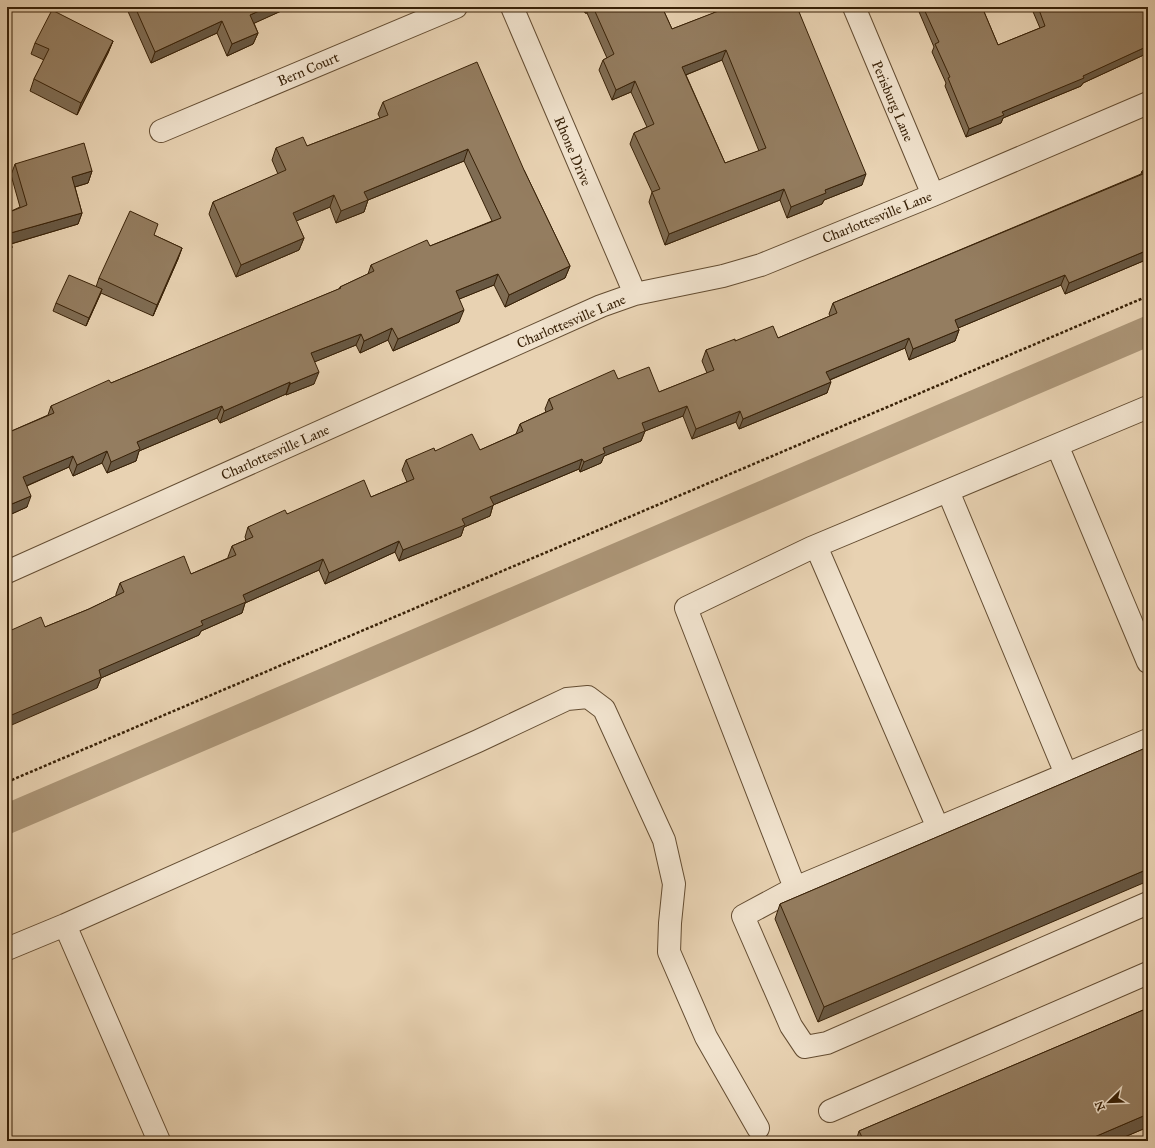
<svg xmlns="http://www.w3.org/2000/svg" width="1155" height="1148" font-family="'IM FELL Great Primer',serif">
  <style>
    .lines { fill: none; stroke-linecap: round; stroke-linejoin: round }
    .canal { stroke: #ac9678; stroke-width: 30 }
    .minor-casing { stroke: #644d32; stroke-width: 24 }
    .path { stroke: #382107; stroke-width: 2.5; stroke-dasharray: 3 2; stroke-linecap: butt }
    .minor { stroke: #f0e2cd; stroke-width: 22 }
    .wall { fill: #7f6c53; stroke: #382107; fill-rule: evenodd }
    .shaded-wall { fill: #685843; stroke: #382107 }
    .building { fill: #947d60; stroke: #382107; fill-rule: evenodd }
    .labels { text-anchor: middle; stroke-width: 3.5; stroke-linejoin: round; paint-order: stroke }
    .street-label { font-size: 14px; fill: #382107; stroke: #f0e2cd }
  </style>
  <rect width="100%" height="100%" fill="#e8d2b2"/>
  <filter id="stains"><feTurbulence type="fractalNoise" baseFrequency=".005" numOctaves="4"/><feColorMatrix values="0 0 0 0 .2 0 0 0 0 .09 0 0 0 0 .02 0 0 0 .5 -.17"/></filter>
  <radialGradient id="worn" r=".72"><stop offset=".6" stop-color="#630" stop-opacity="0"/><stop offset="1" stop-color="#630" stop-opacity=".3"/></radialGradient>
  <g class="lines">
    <path class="canal" d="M 7,819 L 1148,331"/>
    <g class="minor-casing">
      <path id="minor" d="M 512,7 L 635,294
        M 854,7 L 933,195
        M 161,131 L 456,7
        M 1057,445 L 1148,662
        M 948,491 L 1066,774
        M 816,546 L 938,828
        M 7,572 L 601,306 L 635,294 L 723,276 L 761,265 L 933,195 L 1148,103
        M 1148,740 L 795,888 L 743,916 L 791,1026 L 805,1047 L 827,1043 L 1148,903
        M 795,888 L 686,608 L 811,548 L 1148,407
        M 65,925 L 159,1141
        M 7,949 L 65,925 L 478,741 L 567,699 L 588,697 L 604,709 L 664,840 L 674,884 L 670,923 L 669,952 L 706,1037 L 758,1128
        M 830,1111 L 1148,973"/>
    </g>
    <path class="path" d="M 7,782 L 1148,296"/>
    <use href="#minor" class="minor"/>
  </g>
  <path class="wall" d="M 126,7 L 290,7 L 254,23 L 258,33 L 253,44 L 227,56 L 217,33 L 151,63 Z
    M 583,7 L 662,7 L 672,29 L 714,13 L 712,10 L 713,7 L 797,7 L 862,185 L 824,200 L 822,204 L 787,218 L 780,200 L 665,245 L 649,202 L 652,192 L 630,144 L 634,133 L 647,127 L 631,92 L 612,100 L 599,70 L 603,60 L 607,58 L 587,13 L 585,13 ZM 722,60 L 759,151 L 725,163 L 686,75 Z
    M 917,7 L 982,7 L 998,45 L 1040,28 L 1031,7 L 1148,7 L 1148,53 L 1083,83 L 1081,86 L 1003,118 L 1001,123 L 966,137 L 945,86 L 946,83 L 932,52 L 934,47 Z
    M 113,41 L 108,53 L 77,115 L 30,91 L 34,79 L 44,60 L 31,54 L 35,43 Z
    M 383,102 L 524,170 L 570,266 L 565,278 L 505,307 L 494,285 L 459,299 L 459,322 L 393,351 L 388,340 L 360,353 L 356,345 L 314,362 L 314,384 L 286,395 L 286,394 L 220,423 L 217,418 L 139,451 L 136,461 L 107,473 L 102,463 L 73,476 L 69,467 L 27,486 L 27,507 L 7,516 L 7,433 L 48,415 L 51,406 L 111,383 L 339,289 L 340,287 L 368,274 L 371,265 L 430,246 L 492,221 L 464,161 L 368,200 L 364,212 L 336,223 L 330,207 L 296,221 L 304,238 L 299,250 L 236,277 L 209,214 L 213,202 L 278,174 L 272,160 L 276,148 L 307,146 L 380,118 L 378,114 Z
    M 15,164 L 92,171 L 88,183 L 75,187 L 82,213 L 78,224 L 11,244 L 12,247 L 8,259 L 7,259 L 7,213 L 20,207 L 11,175 Z
    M 1148,169 L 1148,259 L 1065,294 L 1061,285 L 958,328 L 959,330 L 955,341 L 909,360 L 905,348 L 830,380 L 827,393 L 739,429 L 736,422 L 692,439 L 683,416 L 645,431 L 641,441 L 604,456 L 601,463 L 580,472 L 579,469 L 493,505 L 490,516 L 464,527 L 461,536 L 399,561 L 395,552 L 325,584 L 319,570 L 245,603 L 242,613 L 201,631 L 199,635 L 101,678 L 97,688 L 45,627 L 89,609 L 116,596 L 116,594 L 120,583 L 191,574 L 228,558 L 228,557 L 232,546 L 246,540 L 245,537 L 248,527 L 287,514 L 371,497 L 407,482 L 402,470 L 406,460 L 435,451 L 480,450 L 516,434 L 520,424 L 546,412 L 545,409 L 549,399 L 618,379 L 659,392 L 707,373 L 702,361 L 706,350 L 735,341 L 778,338 L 830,316 L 829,314 L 833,303 L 1141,174 L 1142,171 Z
    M 154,235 L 182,248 L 178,259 L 153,316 L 101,293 L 86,326 L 53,311 L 56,303 L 96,287 L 99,278 Z
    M 1148,747 L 818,1022 L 775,919 L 780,904 Z
    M 1148,1008 L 1148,1127 L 1115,1141 L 856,1141 L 859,1131 Z"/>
  <path class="shaded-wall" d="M 268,7 L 290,7 L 246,27 L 250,15 Z
    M 334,7 L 340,7 L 333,10 Z
    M 587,7 L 589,7 L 587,13 L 585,13 Z
    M 222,21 L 217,33 L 151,63 L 155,52 Z
    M 258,33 L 253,44 L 227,56 L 232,44 Z
    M 113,41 L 108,53 L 77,115 L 81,103 Z
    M 1148,46 L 1148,53 L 1083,83 L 1081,86 L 1003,118 L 1001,123 L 966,137 L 969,129 L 1002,112 Z
    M 726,50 L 722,60 L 678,78 L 682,67 Z
    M 635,81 L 631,92 L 612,100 L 616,90 Z
    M 468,149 L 464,161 L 368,200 L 364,212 L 336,223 L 341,211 L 364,192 Z
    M 92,171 L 88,183 L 68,189 L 72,177 Z
    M 866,174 L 862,185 L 824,200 L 822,204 L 787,218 L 791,207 L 825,190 Z
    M 784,189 L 780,200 L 665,245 L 669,234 Z
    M 334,195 L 330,207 L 289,224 L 293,213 Z
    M 82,213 L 78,224 L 7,245 L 7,234 Z
    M 304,238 L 299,250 L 236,277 L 241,265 Z
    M 12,247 L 8,259 L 7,259 L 7,249 Z
    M 182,248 L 178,259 L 153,316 L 157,305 Z
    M 1148,250 L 1148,259 L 1065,294 L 1069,283 Z
    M 570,266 L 565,278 L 505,307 L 509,295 Z
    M 498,274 L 494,285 L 452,302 L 456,291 Z
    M 1065,275 L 1061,285 L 951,331 L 955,320 Z
    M 102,289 L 99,297 L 86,326 L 89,318 Z
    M 464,310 L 459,322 L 393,351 L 398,339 Z
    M 392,328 L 388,340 L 360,353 L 364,341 Z
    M 959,330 L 955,341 L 909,360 L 913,349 Z
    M 361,334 L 356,345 L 307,365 L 311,353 Z
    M 909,338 L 905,348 L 822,383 L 826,372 Z
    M 319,372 L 314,384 L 286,395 L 290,384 Z
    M 290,382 L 286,394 L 220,423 L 224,411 Z
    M 831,382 L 827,393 L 739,429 L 743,419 Z
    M 222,406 L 217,418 L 139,451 L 136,461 L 107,473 L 111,462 L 137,442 Z
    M 687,406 L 683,416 L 645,431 L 641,441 L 604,456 L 601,463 L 580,472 L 584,462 L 603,448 L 642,423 Z
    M 740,411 L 736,422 L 692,439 L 696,429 Z
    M 107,451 L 102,463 L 73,476 L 77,465 Z
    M 73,456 L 69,467 L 19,489 L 23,477 Z
    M 582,459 L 579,469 L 493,505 L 490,516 L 464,527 L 461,536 L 399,561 L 403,550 L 462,519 L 490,497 Z
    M 31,496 L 27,507 L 7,516 L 7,506 Z
    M 399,541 L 395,552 L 325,584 L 329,573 Z
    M 323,559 L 319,570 L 245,603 L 242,613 L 201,631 L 199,635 L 101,678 L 97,688 L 7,727 L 7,717 L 99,670 L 201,621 L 243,595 Z
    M 1148,869 L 1148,881 L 818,1022 L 824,1007 Z
    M 1148,1114 L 1148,1127 L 1115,1141 L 1085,1141 Z"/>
  <path class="building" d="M 135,7 L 268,7 L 250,15 L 258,33 L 232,44 L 222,21 L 155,52 Z
    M 593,7 L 662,7 L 672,29 L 721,10 L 720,7 L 797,7 L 866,174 L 825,190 L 826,193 L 791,207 L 784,189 L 669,234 L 652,192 L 660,189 L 634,133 L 654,124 L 635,81 L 616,90 L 603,60 L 614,54 ZM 726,50 L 766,148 L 725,163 L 682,67 Z
    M 923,7 L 982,7 L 998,45 L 1045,26 L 1038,7 L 1148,7 L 1148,46 L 1083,76 L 1084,78 L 1002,112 L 1004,115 L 969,129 L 948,78 L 950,77 L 935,44 L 939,42 Z
    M 52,10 L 113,41 L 81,103 L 34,79 L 49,49 L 35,43 Z
    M 477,62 L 524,170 L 570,266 L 509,295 L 498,274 L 456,291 L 464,310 L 398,339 L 392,328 L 364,341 L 361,334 L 311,353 L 319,372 L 290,384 L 290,382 L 224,411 L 222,406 L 137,442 L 140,449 L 111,462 L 107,451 L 77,465 L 73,456 L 23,477 L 31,496 L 7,506 L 7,433 L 54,413 L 51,406 L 109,380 L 111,383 L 341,288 L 340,287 L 374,271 L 371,265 L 427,240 L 430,246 L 501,218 L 468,149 L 364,192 L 368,200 L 341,211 L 334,195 L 293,213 L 304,238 L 241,265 L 213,202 L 286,170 L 276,148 L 303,137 L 307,146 L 388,115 L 383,102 Z
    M 84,143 L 92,171 L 72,177 L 82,213 L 7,234 L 7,213 L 27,205 L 15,164 Z
    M 1148,169 L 1148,250 L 1069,283 L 1065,275 L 955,320 L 959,330 L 913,349 L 909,338 L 826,372 L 831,382 L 743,419 L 740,411 L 696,429 L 687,406 L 642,423 L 645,431 L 603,448 L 605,453 L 584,462 L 582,459 L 490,497 L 494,505 L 462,519 L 465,525 L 403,550 L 399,541 L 329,573 L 323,559 L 243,595 L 246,602 L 201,621 L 203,625 L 99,670 L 101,677 L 7,717 L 7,632 L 41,617 L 45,627 L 89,609 L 124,592 L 120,583 L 184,556 L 191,574 L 236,555 L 232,546 L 253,537 L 248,527 L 285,510 L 287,514 L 364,480 L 371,497 L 414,479 L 406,460 L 434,448 L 435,451 L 472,434 L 480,450 L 523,431 L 520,424 L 553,409 L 549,399 L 614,370 L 618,379 L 649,367 L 659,392 L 714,370 L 706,350 L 735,339 L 735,341 L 773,326 L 778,338 L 837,313 L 833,303 L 1143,174 L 1142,171 Z
    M 130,211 L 158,224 L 154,235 L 182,248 L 157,305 L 99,278 Z
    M 7,235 L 12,247 L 7,249 Z
    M 69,275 L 102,289 L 89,318 L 56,303 Z
    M 1148,747 L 1148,869 L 824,1007 L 780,904 Z
    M 1148,1008 L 1148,1114 L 1085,1141 L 864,1141 L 859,1131 Z"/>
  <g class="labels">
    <g class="street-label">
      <text transform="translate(308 69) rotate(-23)" y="5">Bern Court</text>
      <text transform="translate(893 101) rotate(67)" y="5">Perisburg Lane</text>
      <text transform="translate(573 151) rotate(67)" y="5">Rhone Drive</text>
      <text transform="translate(877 217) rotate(-22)" y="5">Charlottesville Lane</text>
      <text transform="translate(571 321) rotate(-23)" y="5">Charlottesville Lane</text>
      <text transform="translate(275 452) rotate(-24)" y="5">Charlottesville Lane</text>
    </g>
  </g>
  <rect width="1155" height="1148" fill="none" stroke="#e8d2b2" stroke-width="24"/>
  <rect x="8" y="8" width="1139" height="1132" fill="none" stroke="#382107" stroke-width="2"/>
  <rect x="12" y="12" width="1131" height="1124" fill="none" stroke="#382107"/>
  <g transform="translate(1109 1102) rotate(247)" stroke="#f0e2cd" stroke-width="3" paint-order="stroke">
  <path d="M0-3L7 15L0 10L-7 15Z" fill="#382107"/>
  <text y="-6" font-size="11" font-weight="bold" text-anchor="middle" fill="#382107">N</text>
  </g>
  <rect width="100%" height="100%" filter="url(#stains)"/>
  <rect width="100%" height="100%" fill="url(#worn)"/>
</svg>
